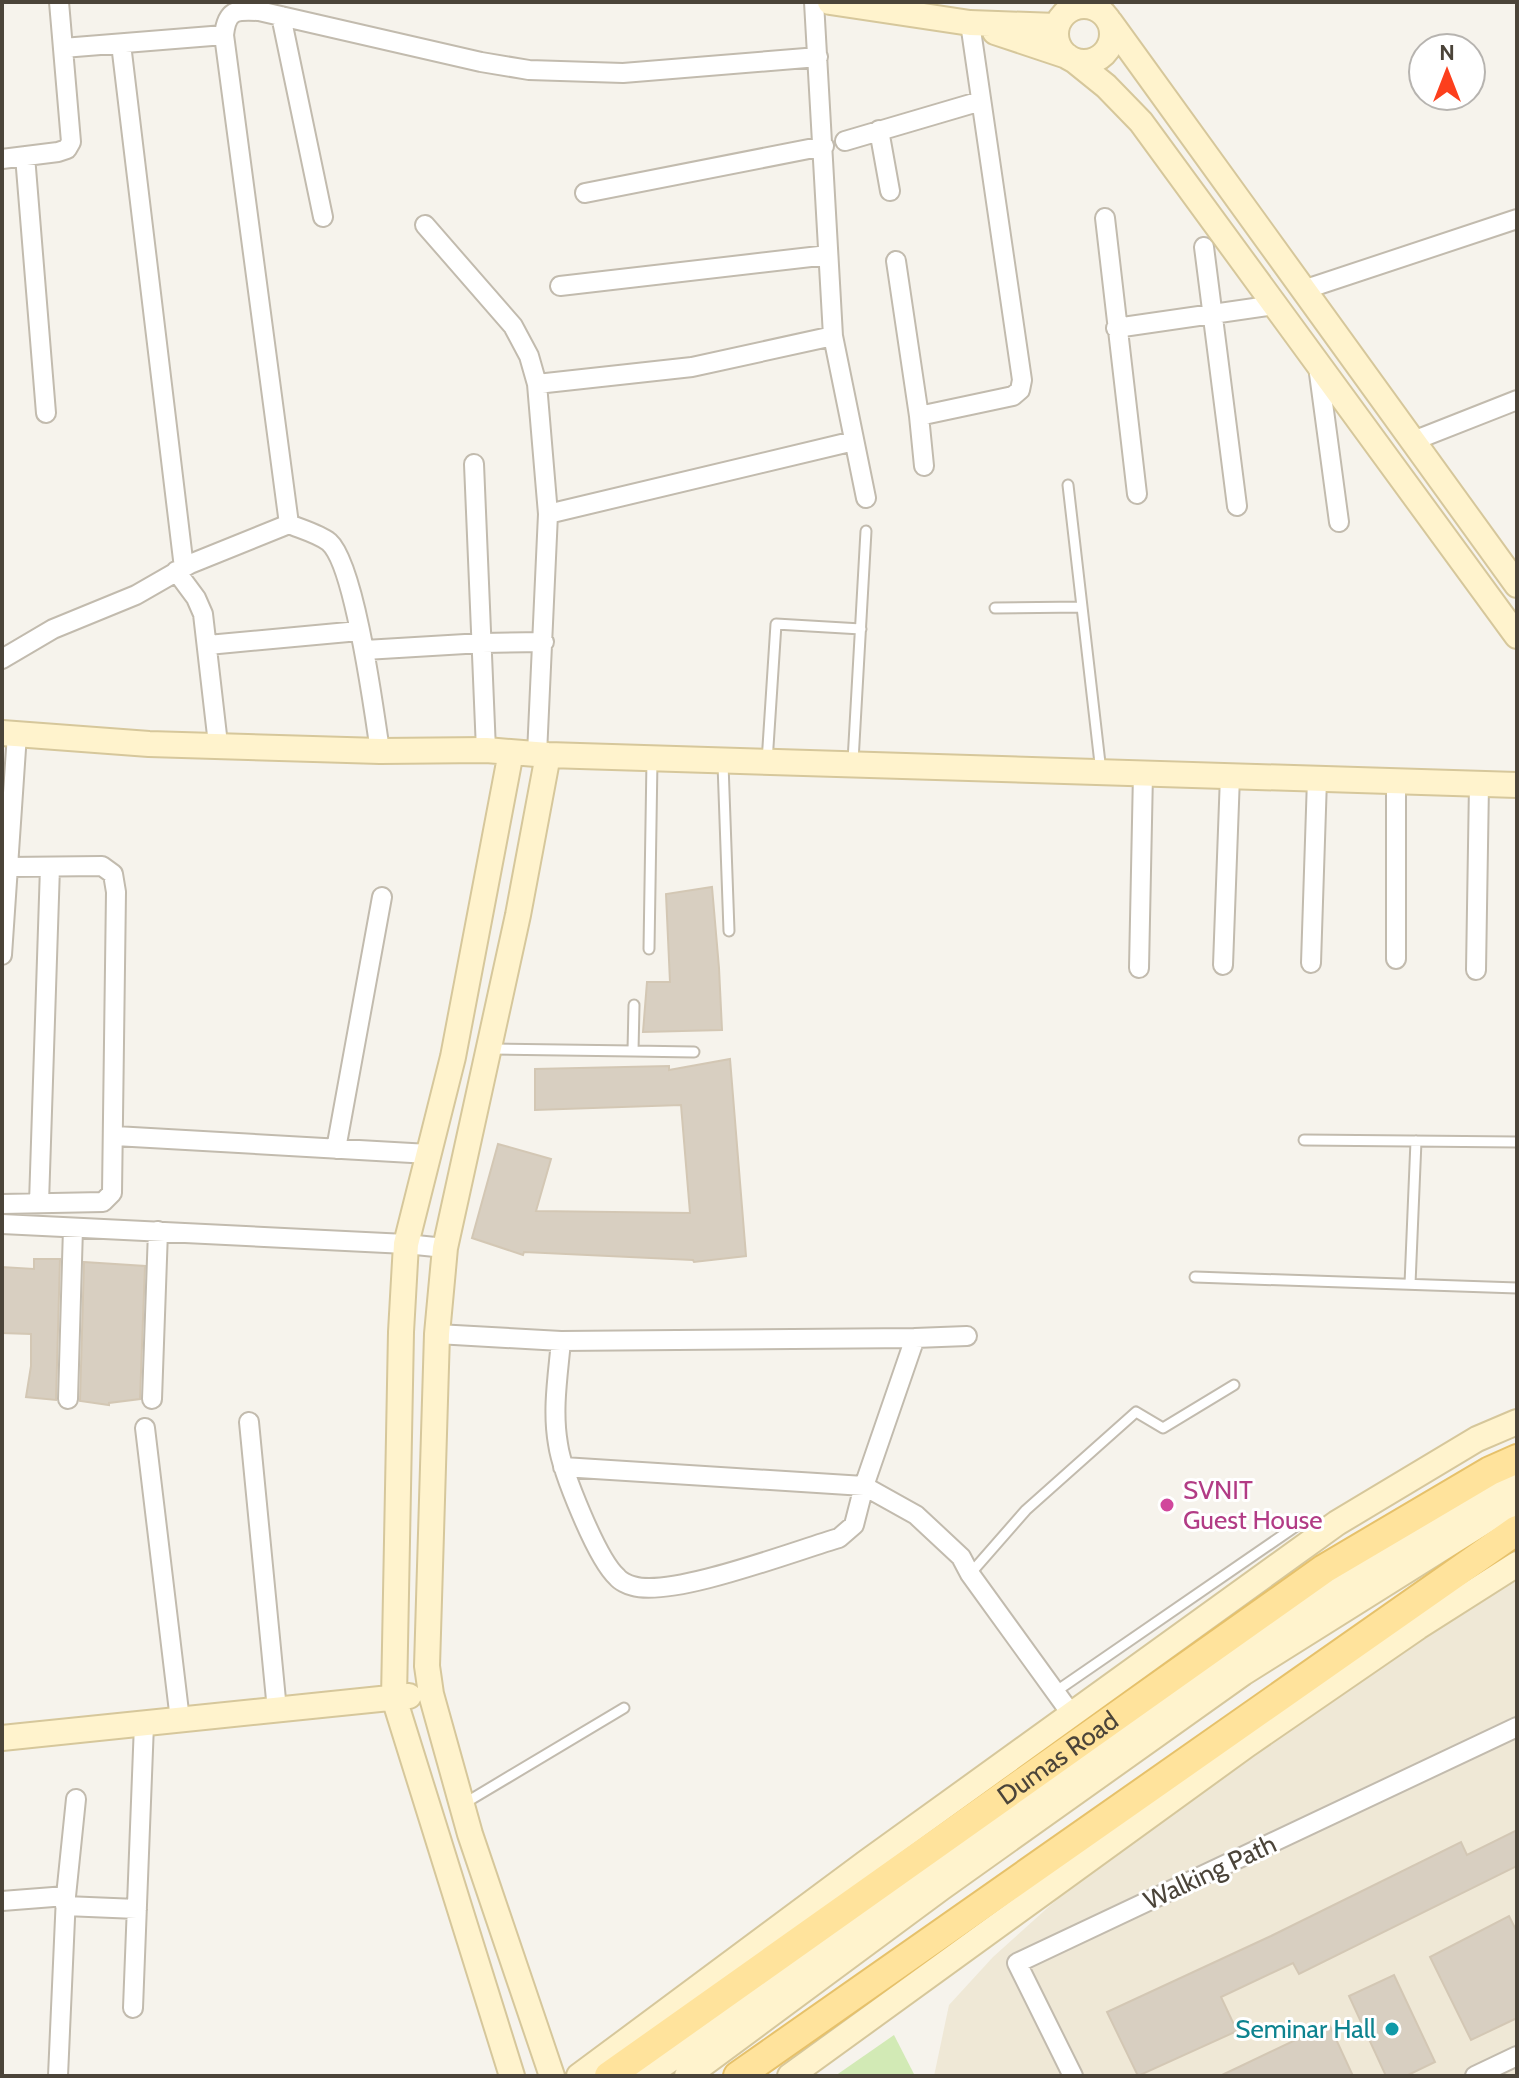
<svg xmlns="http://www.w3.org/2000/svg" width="1519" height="2078" font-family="Cabin,sans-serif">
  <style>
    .education { fill: #efe8d6 }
    .green { fill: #d2eab5 }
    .building { fill: #d8cfc1; stroke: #d3c7b4; stroke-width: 2 }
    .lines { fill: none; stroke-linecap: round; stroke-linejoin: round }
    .lane-casing { stroke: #c2bbae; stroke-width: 13 }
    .street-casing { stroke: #c2bbae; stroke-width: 22 }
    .secondary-casing { stroke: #d6c79b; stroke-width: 28 }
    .primary-casing { stroke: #e6c16a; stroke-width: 32 }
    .lane { stroke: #fff; stroke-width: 9 }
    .street { stroke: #fff; stroke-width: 18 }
    .secondary { stroke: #fff3cd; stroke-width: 24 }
    .primary { stroke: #ffe39c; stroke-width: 28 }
    .hotel-dot { fill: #d1479c; stroke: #fff; stroke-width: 3 }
    .culture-dot { fill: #0f9aa8; stroke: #fff; stroke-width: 3 }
    .labels { text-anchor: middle; stroke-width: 6; stroke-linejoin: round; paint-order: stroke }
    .hotel-label { font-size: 26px; fill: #b23c85; stroke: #fff; text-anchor: start }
    .street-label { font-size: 26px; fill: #4b4439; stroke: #fff }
    .culture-label { font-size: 26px; fill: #0d838f; stroke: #fff; text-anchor: end }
  </style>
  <rect width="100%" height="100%" fill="#f6f3ec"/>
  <path class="education" d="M 1517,1539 L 1517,2076 L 934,2076 L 949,2005 L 993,1957 L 1304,1677 Z"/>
  <path class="green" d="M 894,2035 L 915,2076 L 835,2076 Z"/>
  <path class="building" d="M 712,887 L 719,968 L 722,1030 L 643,1032 L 647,982 L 670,982 L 666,894 Z
    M 730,1059 L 746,1256 L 694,1262 L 693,1260 L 524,1252 L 523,1255 L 472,1238 L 498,1144 L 551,1159 L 536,1211 L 690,1213 L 681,1105 L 535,1110 L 535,1069 L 669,1066 L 669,1070 Z
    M 34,1259 L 60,1259 L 56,1400 L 26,1397 L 31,1366 L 31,1334 L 2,1333 L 2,1267 L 34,1269 Z
    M 84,1262 L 145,1266 L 140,1399 L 109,1403 L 109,1405 L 80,1401 Z
    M 1517,1830 L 1517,1866 L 1299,1974 L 1293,1963 L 1221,1997 L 1237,2031 L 1138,2076 L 1107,2012 L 1271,1936 L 1461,1842 L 1467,1855 Z
    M 1509,1916 L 1517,1932 L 1517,2018 L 1471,2040 L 1430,1957 Z
    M 1394,1975 L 1435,2062 L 1406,2076 L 1386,2076 L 1349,1996 Z
    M 1329,2024 L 1353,2076 L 1220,2076 Z"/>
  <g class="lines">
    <g class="lane-casing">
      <path id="lane" d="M 1068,485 L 1101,772
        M 995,608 L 1082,607
        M 853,761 L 866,531
        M 767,762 L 776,624 L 861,629
        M 723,764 L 729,931
        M 649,949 L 652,760
        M 492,1049 L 633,1051 L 634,1005
        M 633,1051 L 694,1052
        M 1304,1140 L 1517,1142
        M 1195,1277 L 1517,1288
        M 1410,1284 L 1416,1141
        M 970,1574 L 1026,1510 L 1136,1412 L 1163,1428 L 1234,1385
        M 1055,1692 L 1302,1522
        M 465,1803 L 624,1708"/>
    </g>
    <g class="street-casing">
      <path id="street" d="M 814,2 L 833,336 L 866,498
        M 281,16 L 323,217
        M 121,44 L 184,568
        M 63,48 L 224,35
        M 879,130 L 890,191
        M 845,141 L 981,101
        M 25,156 L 46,413
        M 2,159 L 58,152 L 67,149 L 71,142 L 59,2
        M 585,193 L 824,146
        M 1105,218 L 1137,494
        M 425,225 L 513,326 L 529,356 L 537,384 L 548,514 L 537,754
        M 1204,247 L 1237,506
        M 896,261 L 919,416 L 924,466
        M 560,286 L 828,255
        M 1303,290 L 1517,219
        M 1116,328 L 1275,305
        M 1318,366 L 1339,522
        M 537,384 L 692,367 L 833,336
        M 919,416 L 1013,396 L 1020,390 L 1022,380 L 970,23
        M 1413,441 L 1517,400
        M 474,464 L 486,750
        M 548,514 L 854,441
        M 289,524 L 224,35 C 227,9 236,10 259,11 L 481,62 L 529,70 L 623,73 L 818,57
        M 176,571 L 196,598 L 203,614 L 218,744
        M 208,645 L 359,631
        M 365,650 L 482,643 L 544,642
        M 2,659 L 53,629 L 136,595 L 190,564 L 289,524 C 301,529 319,534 329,542 C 355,565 374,711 380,751
        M 1396,781 L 1396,959
        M 2,955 L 17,734
        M 1311,963 L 1317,779
        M 1223,965 L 1230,776
        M 1139,968 L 1143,773
        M 1476,970 L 1479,784
        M 115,1136 L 429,1154
        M 336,1149 L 382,897
        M 39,1203 L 50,867
        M 2,1204 L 103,1202 L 112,1193 L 116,892 L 113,874 L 102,866 L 8,867
        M 2,1224 L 406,1244 L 445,1248
        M 437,1334 L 561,1341 L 915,1338 L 864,1486 L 854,1525 L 839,1538 C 794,1551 672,1598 633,1586 C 628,1585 620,1581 617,1577 C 597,1559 562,1472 558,1444 C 552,1410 558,1375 561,1341
        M 915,1338 L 967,1336
        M 68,1399 L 73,1228
        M 152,1399 L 158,1231
        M 249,1422 L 277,1710
        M 145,1428 L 180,1720
        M 563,1467 L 864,1486 L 916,1515 L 961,1557 L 970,1574 L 1072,1715
        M 2,1901 L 66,1896
        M 65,1906 L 137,1909
        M 133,2008 L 144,1724
        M 58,2076 L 66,1896 L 76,1799
        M 1073,2076 L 1017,1963 L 1517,1727
        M 1475,2076 L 1517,2056"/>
    </g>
    <g class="secondary-casing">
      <path id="secondary" d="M 830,2 L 970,23 L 1057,26
        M1056 34a28 28 0 1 1 56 0a28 28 0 1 1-56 0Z
        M 1110,22 L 1517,585
        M 995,32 L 1067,56
        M 1075,61 L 1106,86 L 1141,122 L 1517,636
        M 2,733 L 149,744 L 380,751 L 486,750 L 548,755 L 1517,785
        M 511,752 L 453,1057 L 406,1244 L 401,1332 L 394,1698 L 512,2076
        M 548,755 L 518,915 L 445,1248 L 437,1334 L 427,1666 L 431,1694 L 470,1834 L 552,2076
        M 2,1738 L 409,1696
        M 579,2076 L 867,1862 L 1337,1523 L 1477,1439 L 1517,1422
        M 647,2076 L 903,1894 L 1188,1685 L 1454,1514 L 1517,1480
        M 687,2076 L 941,1888 L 1243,1673 L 1517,1501
        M 790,2076 L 1248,1744 L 1418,1627 L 1517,1564"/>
    </g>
    <g class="primary-casing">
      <g id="primary">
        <path id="s1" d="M 609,2076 L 1324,1569 L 1490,1471 L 1517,1459"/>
        <path d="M 738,2076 L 1517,1530"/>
      </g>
    </g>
    <use href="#lane" class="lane"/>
    <use href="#street" class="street"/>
    <use href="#secondary" class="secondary"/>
    <use href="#primary" class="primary"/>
  </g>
  <circle class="hotel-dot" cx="1167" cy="1505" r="8"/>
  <circle class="culture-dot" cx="1392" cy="2029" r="8"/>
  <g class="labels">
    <g class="hotel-label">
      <text x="1183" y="1499">SVNIT<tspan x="1183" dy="30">Guest House</tspan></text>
    </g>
    <g class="street-label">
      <text dy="9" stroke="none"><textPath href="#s1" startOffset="550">Dumas Road</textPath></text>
      <text transform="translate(1210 1872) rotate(-25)" y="9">Walking Path</text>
    </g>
    <g class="culture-label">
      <text x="1376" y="2038">Seminar Hall</text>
    </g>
  </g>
  <rect width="1519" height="2078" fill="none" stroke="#4b4439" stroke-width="8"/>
  <g transform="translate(1447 72)"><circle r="38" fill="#ffffff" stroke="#b7b4b0" stroke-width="2"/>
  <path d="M0-6L14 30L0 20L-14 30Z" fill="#fc3f1d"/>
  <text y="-12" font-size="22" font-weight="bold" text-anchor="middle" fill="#4b4439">N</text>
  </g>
</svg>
